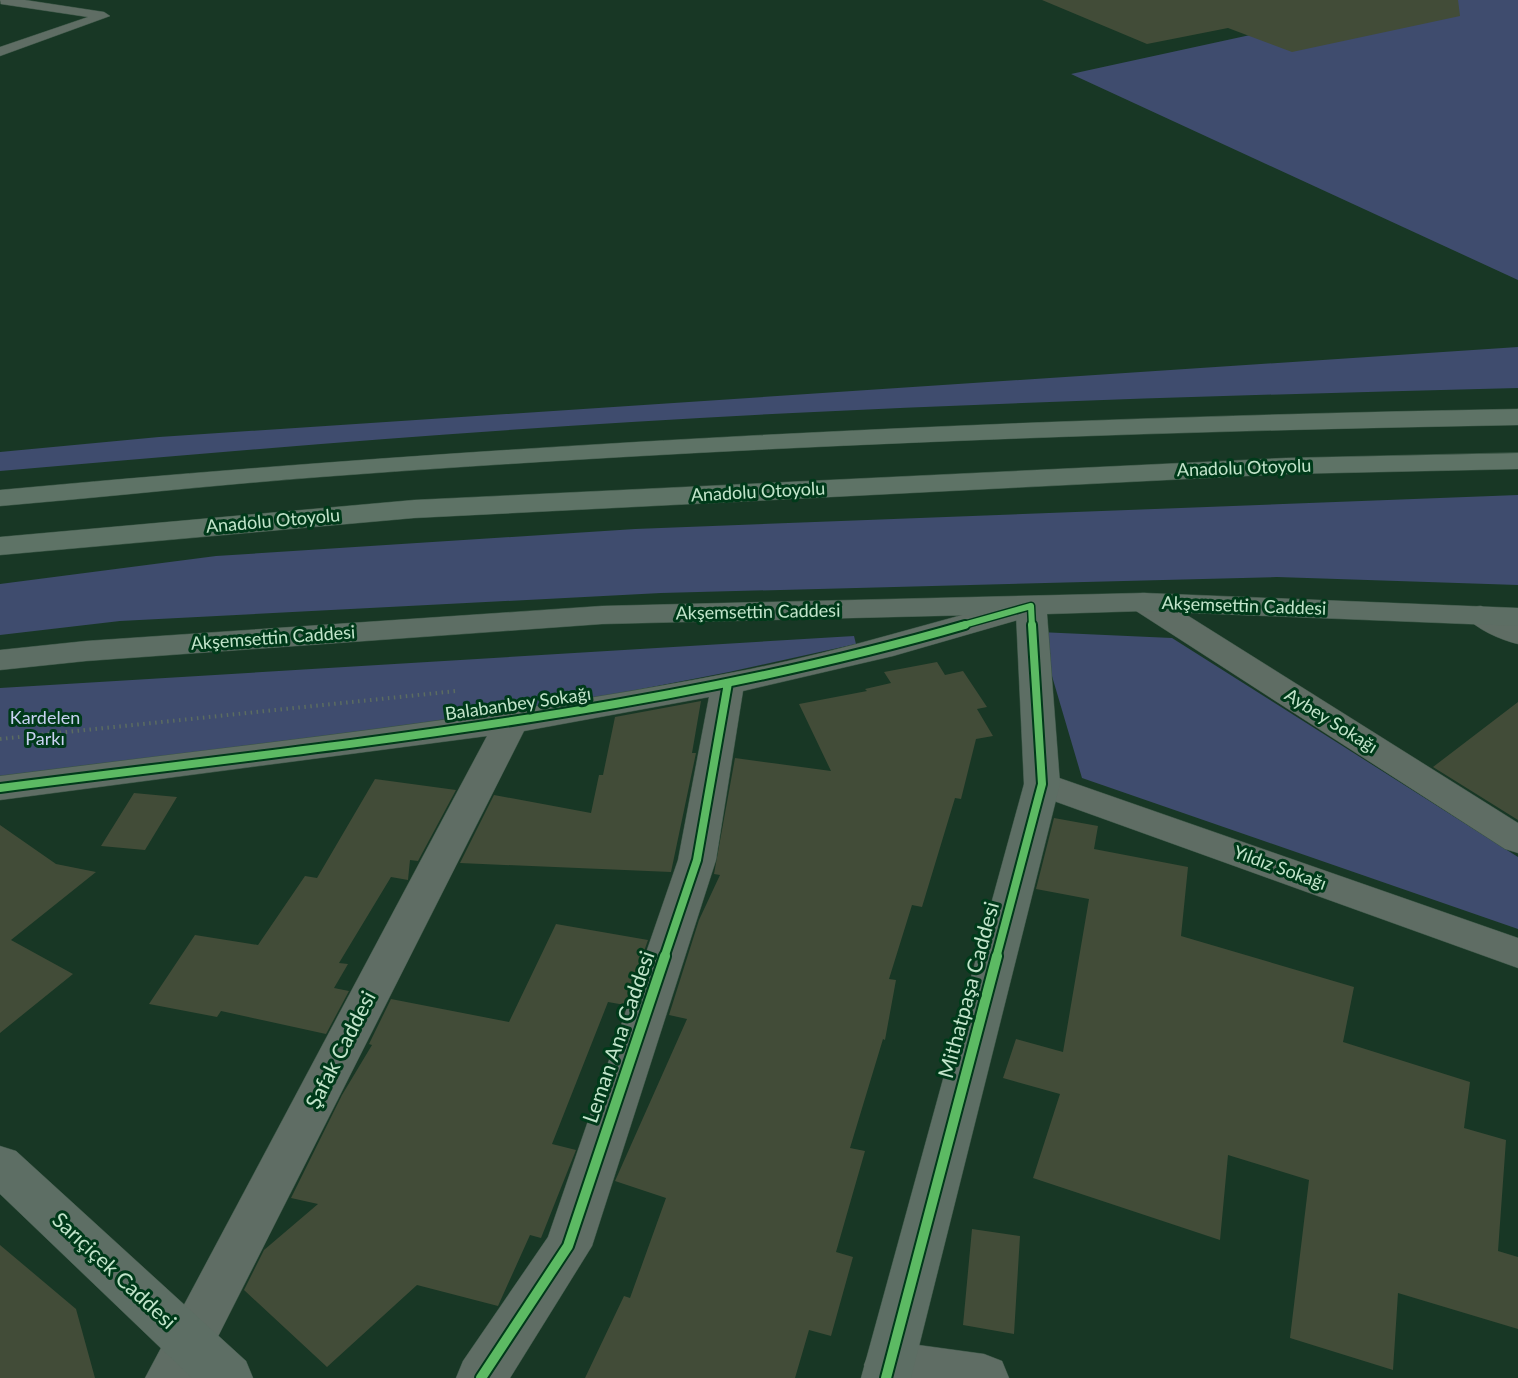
<svg xmlns="http://www.w3.org/2000/svg" width="1518" height="1378" font-family="Lato,sans-serif">
  <style>
    .green { fill: #3f4c6e }
    .building { fill: #424c38 }
    .lines { fill: none; stroke-linecap: round; stroke-linejoin: round }
    .lane-casing { stroke: #395444; stroke-width: 1 }
    .street-casing { stroke: #395444; stroke-width: 1 }
    .secondary-casing { stroke: #395444; stroke-width: 1 }
    .highway-casing { stroke: #395444; stroke-width: 1 }
    .path { stroke: #5b6c61; stroke-width: 4; stroke-dasharray: 1.5 4.5; stroke-linecap: butt }
    .lane { fill: #5f6d64; fill-rule: evenodd }
    .street { fill: #5f6d64; fill-rule: evenodd }
    .secondary { fill: #5d6e64; fill-rule: evenodd }
    .highway { fill: #5e7366; fill-rule: evenodd }
    .cycleway-far2-casing { stroke: #003a1a; stroke-width: 9 }
    .cycleway-far1-casing { stroke: #003a1a; stroke-width: 12 }
    .cycleway-casing { stroke: #003a1a; stroke-width: 14 }
    .cycleway-far2 { stroke: #5cba63; stroke-width: 6 }
    .cycleway-far1 { stroke: #5cba63; stroke-width: 8 }
    .cycleway { stroke: #5cba63; stroke-width: 10 }
    .labels { text-anchor: middle; stroke-width: 6; stroke-linejoin: round; paint-order: stroke }
    .street-label { font-size: 18px; fill: #c2e5cb; stroke: #003a1a }
    .park-label { font-size: 18px; fill: #c8d1f1; stroke: #003a1a }
    .near-street-label { font-size: 21px; fill: #c2e5cb; stroke: #003a1a }
  </style>
  <rect width="100%" height="100%" fill="#183725"/>
  <path class="green" d="M 1411,0 L 1518,0 L 1518,280 L 1071,74 Z
    M 1518,347 L 1518,388 C 1276,394 1034,401 793,413 C 528,426 264,448 0,471 L 0,452 L 159,437 Z
    M 1518,495 L 1518,585 L 1277,577 L 661,593 L 120,621 L 0,635 L 0,584 L 216,556 L 635,529 Z
    M 1039,632 L 1172,638 L 1518,857 L 1518,929 L 1082,778 Z
    M 854,636 L 856,644 L 729,672 L 508,715 L 0,777 L 0,688 Z"/>
  <path class="building" d="M 1042,0 L 1458,0 L 1460,16 L 1292,52 L 1228,28 L 1147,44 Z
    M 937,662 L 945,675 L 963,671 L 987,707 L 977,709 L 993,736 L 976,739 L 961,799 L 955,798 L 922,907 L 912,905 L 889,979 L 896,980 L 885,1040 L 883,1039 L 850,1148 L 865,1151 L 836,1252 L 853,1257 L 831,1336 L 809,1330 L 795,1378 L 585,1378 L 624,1296 L 630,1298 L 666,1198 L 615,1181 L 687,1019 L 669,1015 L 699,920 L 720,875 L 714,874 L 735,758 L 831,771 L 799,704 L 867,691 L 865,689 L 891,683 L 884,672 Z
    M 701,701 L 692,753 L 696,753 L 671,872 L 460,863 L 494,795 L 591,813 L 599,775 L 603,775 L 615,717 Z
    M 1518,702 L 1518,820 L 1433,767 Z
    M 375,779 L 456,790 L 418,861 L 410,860 L 408,880 L 391,877 L 339,963 L 348,964 L 334,988 L 349,991 L 326,1034 L 221,1011 L 217,1017 L 149,1004 L 195,935 L 258,945 L 305,876 L 317,878 Z
    M 134,793 L 177,797 L 145,850 L 101,846 Z
    M 1054,818 L 1098,826 L 1094,849 L 1188,867 L 1181,936 L 1354,987 L 1343,1042 L 1470,1082 L 1464,1128 L 1506,1140 L 1498,1251 L 1518,1257 L 1518,1329 L 1398,1293 L 1393,1370 L 1290,1338 L 1309,1180 L 1228,1155 L 1220,1240 L 1033,1178 L 1060,1094 L 1003,1078 L 1016,1039 L 1063,1052 L 1089,899 L 1036,889 Z
    M 0,825 L 56,864 L 96,872 L 11,940 L 73,974 L 0,1033 Z
    M 556,924 L 648,940 L 625,1005 L 608,1002 L 552,1144 L 576,1150 L 541,1238 L 530,1235 L 498,1306 L 417,1285 L 327,1367 L 244,1290 L 264,1250 L 318,1204 L 291,1198 L 342,1095 L 372,1045 L 369,1044 L 391,999 L 509,1022 Z
    M 972,1229 L 1020,1236 L 1014,1334 L 963,1325 Z
    M 0,1245 L 76,1309 L 95,1378 L 0,1378 Z"/>
  <g class="lines">
    <g class="lane-casing">
      <path id="lane" d="M 0,0 L 25,0 L 104,12 L 110,16 L 0,56 L 0,47 L 88,17 L 1,4 Z"/>
    </g>
    <g class="street-casing">
      <path id="street" d="M 1144,593 L 1155,595 L 1518,823 L 1518,853 L 1505,849 L 1133,609 L 1129,602 L 1133,595 Z
        M 1031,597 L 1042,599 L 1046,606 L 1042,613 L 893,656 L 743,691 L 716,860 L 592,1246 L 510,1378 L 456,1378 L 463,1361 L 548,1237 L 678,860 L 709,697 L 524,731 L 197,1378 L 145,1378 L 487,736 L 0,800 L 0,776 C 251,744 503,718 751,669 C 846,650 937,620 1031,597 Z
        M 1481,606 L 1518,622 L 1518,644 C 1501,640 1475,629 1465,615 L 1470,608 Z
        M 1042,772 L 1518,938 L 1518,968 L 1029,792 L 1024,784 L 1029,776 Z
        M 889,1341 L 984,1354 L 1002,1361 L 1009,1378 L 870,1378 L 864,1365 L 871,1348 Z"/>
    </g>
    <g class="secondary-casing">
      <path id="secondary" d="M 1144,593 L 1518,608 L 1518,626 L 1144,611 L 1047,614 L 1060,784 L 911,1378 L 861,1378 L 1024,784 L 1016,614 L 602,624 L 86,661 L 0,670 L 0,650 L 86,641 L 602,606 Z
        M 0,1146 L 16,1151 L 246,1361 L 253,1378 L 192,1378 L 0,1194 Z"/>
    </g>
    <g class="highway-casing">
      <path id="highway" d="M 1518,409 L 1518,425 C 1118,432 718,447 320,477 C 213,485 107,497 0,506 L 0,490 C 505,443 1011,418 1518,409 Z
        M 1518,453 L 1518,469 L 1286,474 L 414,518 L 0,555 L 0,537 L 414,500 L 1286,458 Z"/>
    </g>
    <path class="path" d="M 0,739 L 456,691"/>
    <use href="#lane" class="lane"/>
    <use href="#street" class="street"/>
    <use href="#secondary" class="secondary"/>
    <use href="#highway" class="highway"/>
    <g class="cycleway-far2-casing">
      <path id="cycleway-far2" d="M 960,626 L 1031,606 L 1032,626"/>
    </g>
    <g class="cycleway-far1-casing">
      <path id="cycleway-far1" d="M 0,788 C 324,746 651,716 965,625
        M 664,958 L 697,860 L 728,683
        M 996,958 L 1042,784 L 1032,625"/>
    </g>
    <g class="cycleway-casing">
      <path id="cycleway" d="M 481,1378 L 568,1246 L 665,956
        M 886,1378 L 997,956"/>
    </g>
    <use href="#cycleway-far2" class="cycleway-far2"/>
    <use href="#cycleway-far1" class="cycleway-far1"/>
    <use href="#cycleway" class="cycleway"/>
  </g>
  <g class="labels">
    <g class="street-label">
      <text transform="translate(1244 468) rotate(-2)" y="6">Anadolu Otoyolu</text>
      <text transform="translate(758 492) rotate(-3)" y="6">Anadolu Otoyolu</text>
      <text transform="translate(273 521) rotate(-5)" y="6">Anadolu Otoyolu</text>
      <text transform="translate(1244 606) rotate(2)" y="6">Akşemsettin Caddesi</text>
      <text transform="translate(758 612) rotate(-1)" y="6">Akşemsettin Caddesi</text>
      <text transform="translate(273 638) rotate(-4)" y="6">Akşemsettin Caddesi</text>
      <text transform="translate(518 704) rotate(-8)" y="6">Balabanbey Sokağı</text>
      <text transform="translate(1331 721) rotate(32)" y="6">Aybey Sokağı</text>
      <text transform="translate(1280 868) rotate(20)" y="6">Yıldız Sokağı</text>
    </g>
    <g class="park-label">
      <text x="45" y="724">Kardelen<tspan x="45" dy="21">Parkı</tspan></text>
    </g>
    <g class="near-street-label">
      <text transform="translate(969 990) rotate(-75)" y="7">Mithatpaşa Caddesi</text>
      <text transform="translate(619 1037) rotate(-71)" y="7">Leman Ana Caddesi</text>
      <text transform="translate(341 1050) rotate(-63)" y="7">Şafak Caddesi</text>
      <text transform="translate(114 1271) rotate(43)" y="7">Sarıçiçek Caddesi</text>
    </g>
  </g>
</svg>
